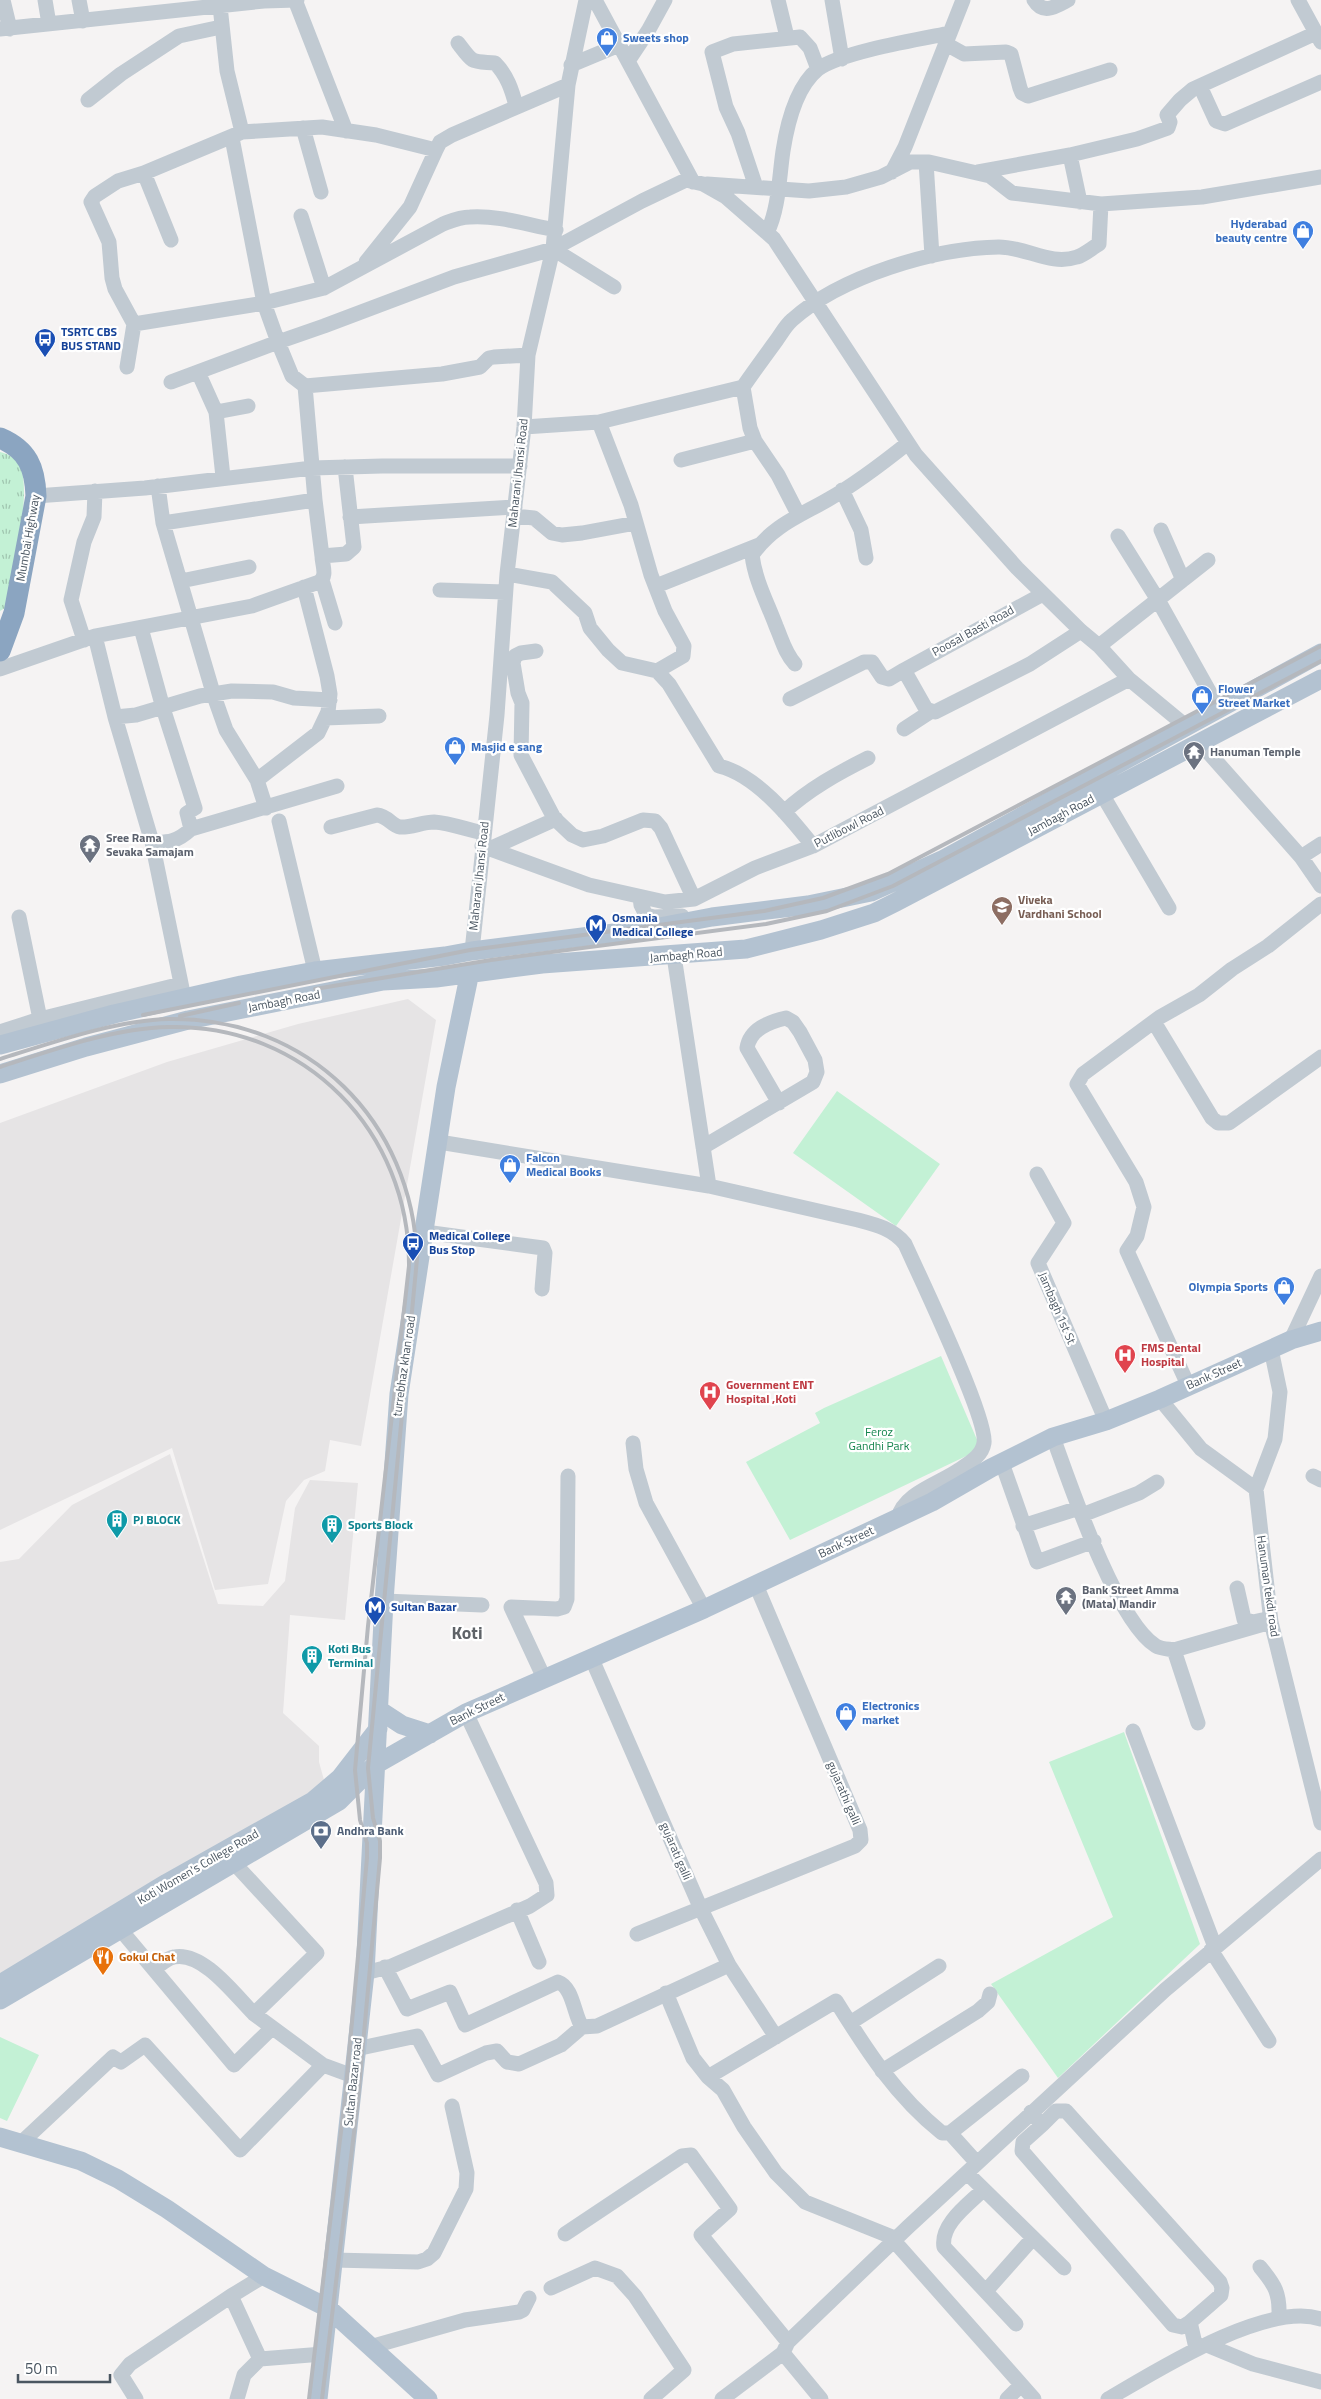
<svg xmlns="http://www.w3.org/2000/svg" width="1321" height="2399" font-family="'Titillium Web',sans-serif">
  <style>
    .education { fill: #e6e4e5 }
    .grass { fill: url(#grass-tufts) }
    .green { fill: #c3f1d5 }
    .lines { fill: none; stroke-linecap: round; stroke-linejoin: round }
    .minor { stroke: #c1cad2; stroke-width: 15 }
    .major { stroke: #b3c2d1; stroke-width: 19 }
    .highway { stroke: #8ba5c1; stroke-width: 21 }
    .rail { stroke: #b5b8bd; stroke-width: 4 }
    .labels { text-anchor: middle; stroke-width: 4.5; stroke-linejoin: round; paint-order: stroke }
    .shop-label { font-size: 12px; font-weight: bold; fill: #366cbe; stroke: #fff; text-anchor: start }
    .transit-label { font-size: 12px; font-weight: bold; fill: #164399; stroke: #fff; text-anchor: start }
    .street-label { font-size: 12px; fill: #4a5661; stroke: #fff }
    .worship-label { font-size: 12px; font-weight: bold; fill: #5b616d; stroke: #fff; text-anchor: start }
    .education-label { font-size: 12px; font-weight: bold; fill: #785e54; stroke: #fff; text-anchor: start }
    .health-label { font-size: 12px; font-weight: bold; fill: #be3a42; stroke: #fff; text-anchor: start }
    .park-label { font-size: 12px; fill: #17864f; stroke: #fff }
    .culture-label { font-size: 12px; font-weight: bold; fill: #0d838f; stroke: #fff; text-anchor: start }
    .service-label { font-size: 12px; font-weight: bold; fill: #4e5e75; stroke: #fff; text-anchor: start }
    .food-label { font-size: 12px; font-weight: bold; fill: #c56008; stroke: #fff; text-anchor: start }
    .district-label { font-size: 18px; font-weight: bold; fill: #5f6368; stroke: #fff }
  </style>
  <defs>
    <pattern id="grass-tufts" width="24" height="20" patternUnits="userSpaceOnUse" patternTransform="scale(1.25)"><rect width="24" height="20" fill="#c3f1d5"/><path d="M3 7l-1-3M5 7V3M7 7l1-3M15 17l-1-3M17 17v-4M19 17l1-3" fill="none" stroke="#a0c6b0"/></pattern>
  </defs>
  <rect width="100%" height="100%" fill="#f5f3f3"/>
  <path class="education" d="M 408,999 L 436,1020 L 361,1446 L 330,1440 L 325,1471 L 304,1480 L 286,1501 L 268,1584 L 215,1590 L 172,1448 L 0,1530 L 0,1123 L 167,1062 L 298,1024 Z
    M 170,1454 L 218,1604 L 263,1606 L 285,1581 L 295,1508 L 310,1480 L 358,1483 L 345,1620 L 290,1615 L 283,1713 L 319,1746 L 319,1762 L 324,1780 L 294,1806 L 0,1974 L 0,1562 L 19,1559 L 72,1505 Z"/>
  <path class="grass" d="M 0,452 C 8,454 14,457 19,464 C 34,491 11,577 5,608 L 0,611 Z"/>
  <path class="green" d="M 837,1091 L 940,1164 L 896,1226 L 793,1153 Z
    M 941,1356 L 981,1449 L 790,1540 L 746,1462 L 820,1423 L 815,1413 L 824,1408 Z
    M 1124,1732 L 1200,1944 L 1058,2078 L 991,1984 L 1113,1917 L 1049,1762 Z
    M 0,2037 L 39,2055 L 7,2121 L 0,2118 Z"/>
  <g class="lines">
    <path class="minor" d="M 3,0 L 10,29
      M 45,0 L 49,24
      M 79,0 L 83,21
      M 295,0 L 346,131
      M 595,0 L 693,182
      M 778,0 L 787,37
      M 832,0 L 842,59
      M 1034,0 C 1043,15 1055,7 1068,0
      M 1298,0 L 1321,42
      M 0,29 L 264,1 L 297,0
      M 458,43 C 474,64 470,61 495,63 C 507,75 512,90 516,106
      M 946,44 L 964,54 L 1006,52 L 1011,54 L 1020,88 L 1022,93 L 1028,96 L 1110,70
      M 628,61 L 648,31 L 665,0
      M 571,65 L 619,45
      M 1200,86 L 1216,121 L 1225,124 L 1321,82
      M 88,100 L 121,74 L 179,36 L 221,27
      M 303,128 L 321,192
      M 242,132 L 322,127 L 376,135 L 436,150 L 440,142 L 452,135 L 568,85
      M 232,138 L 264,303 L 278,342 L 324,326 L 454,277 L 553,249 L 642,201 L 686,180 L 703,184 L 726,197 L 774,239 L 916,455 L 1017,568 L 1081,631 L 1099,646 L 1129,679
      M 926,162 L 932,256
      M 892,172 L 905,147 L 963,0
      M 978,172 L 1070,155
      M 144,173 L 171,240
      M 707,184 L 809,191 L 846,187 L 881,177 L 910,162 L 929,162 L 990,176 L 1012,193 L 1101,204
      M 756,187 L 738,133 L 726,107 L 712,52 L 733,44 L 800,37 L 810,48 L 818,69
      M 1080,202 L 1070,155 L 1137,139 L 1168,128 L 1170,122 L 1167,115 L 1180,100 L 1193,89 L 1316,33
      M 301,216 L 324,288
      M 767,233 C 779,208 779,178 783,151 C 787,125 796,87 818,69 C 841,52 920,39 950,33
      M 553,249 L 614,287
      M 366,262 L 410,207 L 436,150
      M 134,324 L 264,303 L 324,288 L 443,224 C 451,221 460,217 470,217 C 498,215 528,225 556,230
      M 127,367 L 134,324 L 115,289 L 112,278 L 109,242 L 91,202 L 95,196 L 118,181 L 144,173 L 242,132 L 227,71 L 220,6
      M 198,372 L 216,412 L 223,477
      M 171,382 L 278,342 L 292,376 L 305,386 L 315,500 L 322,556
      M 305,386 L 442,374 L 480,367 L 489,358 L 494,357 L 528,355
      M 743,387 L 750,428 L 755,441 L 778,475 L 798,514
      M 216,412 L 248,406
      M 599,422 L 631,505 L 651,575 L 665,611 L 684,646 L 683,656 L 657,671 L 669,684 L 719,766 C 756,775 790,817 813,846
      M 524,427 L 599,422 L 743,387 C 754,371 765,356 776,341 C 781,334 786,325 792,320 C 841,276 935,248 999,247 C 1027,247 1050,266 1077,257 C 1084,255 1092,248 1099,244 L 1101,204 L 1202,197 L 1321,177
      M 681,460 L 755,441
      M 158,486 L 163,523 L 214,696 L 226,730 L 257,780 L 266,808
      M 842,490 L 861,530 L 866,558
      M 36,496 L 145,488 L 312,468 L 382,466 L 520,466
      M 514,516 L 534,518 L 552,533 L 562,535 L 582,533 L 636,523
      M 350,517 L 515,507
      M 163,523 L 315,500
      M 1161,530 L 1183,580
      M 1118,536 L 1158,600 L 1219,709
      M 507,574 L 552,582 L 585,613 L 590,628 L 608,650 L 622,663 L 657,671
      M 322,580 L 335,623
      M 181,581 L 249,567
      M 656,586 L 759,545
      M 440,590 L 505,592
      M 141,628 L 163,708 L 195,808 L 187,813 L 191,829 C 178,841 169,843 152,842
      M 95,636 L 115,717 L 152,842 L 184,998
      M 84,640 L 71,600 L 84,542 L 94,517 L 95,491
      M 1099,646 L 1208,560
      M 536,651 L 521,653 L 515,656 L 513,663 L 518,693 L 522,703 L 521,755 L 554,818 L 572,835 L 583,840 L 603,836 L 643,820 L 655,821 L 661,828 L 694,899
      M 795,664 C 785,653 782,640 776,626 C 767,602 755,580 752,555 C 773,525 800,516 829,499 C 857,483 883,463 908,443
      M 0,669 L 95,636 L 252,606 L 319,582 C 328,576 322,565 322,556 L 346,554 L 354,547 L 345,467
      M 904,670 L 1043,594
      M 790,699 L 864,662 L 872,662 L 882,677 L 889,679 L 904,670 L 926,709 L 935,712 L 1030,664 L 1081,631
      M 115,717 L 136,715 L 200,696 L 232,691 L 273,692 L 294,698 L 330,700
      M 325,718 L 379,716
      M 904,729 L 930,712
      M 1200,743 L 1301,857 L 1321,886
      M 257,780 L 318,733 L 328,712 L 330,694 L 327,676 L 304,587
      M 1102,794 L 1169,908
      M 784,812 C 809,789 838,773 868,758
      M 279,821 L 315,971
      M 331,827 L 377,815 C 388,816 392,826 400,827 C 410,828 423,822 434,822 C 450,823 468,830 483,833
      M 191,829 L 337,786
      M 482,846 L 589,885 L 665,902 L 694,899 L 755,868 L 813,846 L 1129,679 L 1187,727
      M 489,849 L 556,819
      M 1301,857 L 1321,844
      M 640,897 L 641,905 L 646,915 L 654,917 L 682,916
      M 19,917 L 40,1019
      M 472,951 L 497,715 L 507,574 L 524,427 L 528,355 L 553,249 L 568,85 L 586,0
      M 674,956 L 709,1186
      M 1154,1022 L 1212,1118 L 1218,1123 L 1229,1123 L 1321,1057
      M 0,1032 L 40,1019 L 181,984
      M 439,1142 L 709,1186 L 858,1220 C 877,1225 893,1229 905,1244 C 919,1275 988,1419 984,1443 C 982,1456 969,1463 959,1470 C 939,1484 904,1493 898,1518
      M 703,1147 L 813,1082 L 817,1072 L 815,1060 L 800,1032 L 793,1022 L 786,1018 C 769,1022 750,1029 747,1048 L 779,1103
      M 1037,1174 L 1064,1223 L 1038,1263 L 1106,1421
      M 425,1232 L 543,1248 L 545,1253 L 542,1289
      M 1291,1340 L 1321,1276
      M 1271,1349 L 1280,1392 L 1275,1439 L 1256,1489 L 1271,1622 L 1321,1823
      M 1188,1385 L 1127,1251 L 1137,1236 L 1144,1207 L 1136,1182 L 1077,1084 L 1083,1074 L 1160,1017 L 1199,995 L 1232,969 L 1268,946 L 1321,904
      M 1160,1399 L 1201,1449 L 1256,1489
      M 1053,1437 C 1070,1484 1116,1621 1156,1646 C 1161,1649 1169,1649 1174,1650 L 1198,1723
      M 633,1443 L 636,1469 L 646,1503 L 704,1609
      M 1002,1463 L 1037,1562 L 1094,1541
      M 1313,1476 L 1321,1480
      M 1082,1515 L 1139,1493 L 1157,1482
      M 1023,1526 L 1079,1508
      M 1237,1588 L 1244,1619 L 1253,1622 L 1262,1620
      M 384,1601 L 482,1605
      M 1174,1650 L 1271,1622
      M 591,1657 L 701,1909 L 729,1965 L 776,2037
      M 544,1678 L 511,1607 L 557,1609 L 564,1607 L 567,1599 L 568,1476
      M 1133,1731 L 1215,1947
      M 234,1863 L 317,1953 L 254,2014 L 323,2065 L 353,2076
      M 517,1910 L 539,1962
      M 120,1929 L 234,2065 L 272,2028
      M 637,1934 L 855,1846 L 861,1840 L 860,1830 L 756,1585
      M 1211,1950 L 1269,2041
      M 385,1967 L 407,2009 L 450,1992 L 465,2025 L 558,1982 C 573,1987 574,2015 582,2027 L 597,2026 L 729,1965
      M 154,1969 C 160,1965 167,1958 174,1957 C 203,1951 235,1995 254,2014
      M 365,1973 L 392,1966 L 530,1906 L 547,1895 L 546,1883 L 466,1713
      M 666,1993 L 693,2058 L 708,2077 L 723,2090 L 744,2127 L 776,2173 L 805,2202 L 897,2239
      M 850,2023 L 939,1966
      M 356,2049 L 417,2036 L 438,2075 L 486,2053 L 497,2051 L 507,2062 L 519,2064 L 561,2045 L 582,2027
      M 882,2071 L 978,2011 L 988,2002 L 990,1994
      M 708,2077 L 836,2001 C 867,2051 896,2096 942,2133 L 950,2133 L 977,2163
      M 1031,2112 L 1042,2125 L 1023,2142 L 1022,2151 L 1173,2325 L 1182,2327 L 1190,2322 L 1196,2348
      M 1042,2125 L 1056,2111 L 1066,2111 L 1220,2282 L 1222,2288 L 1221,2295 L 1190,2322
      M 950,2133 L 1022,2076
      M 22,2142 L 113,2057 L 121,2062 L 145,2045 L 240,2150 L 323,2065
      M 967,2173 L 1064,2268
      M 983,2190 C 969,2204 940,2224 944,2247 L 1016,2324
      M 565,2234 L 682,2156 L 691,2155 L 730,2209 L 701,2235 L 788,2342
      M 895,2242 L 1034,2399
      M 333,2260 L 418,2262 L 427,2259 L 434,2253 L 466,2189 L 467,2173 L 452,2106
      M 1260,2267 C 1275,2285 1280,2293 1279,2317
      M 551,2288 L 595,2268 L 617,2276 L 635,2296 L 684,2370 L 651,2399
      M 986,2291 L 1033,2238
      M 231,2296 L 260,2359
      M 1207,2345 L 1253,2364 L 1321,2382
      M 370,2347 L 465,2320 L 519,2312 L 523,2310 L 529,2298
      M 783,2353 L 821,2399
      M 136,2399 L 121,2375 L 130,2364 L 231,2296 L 264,2276
      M 237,2399 L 244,2375 L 260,2359 L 323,2354
      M 722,2399 L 783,2353 L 788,2342 L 908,2227 L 1165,1990 L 1321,1859
      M 1007,2399 L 1021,2385
      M 1108,2399 C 1156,2371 1266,2301 1321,2319"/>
    <path class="major" d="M 0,1045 L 114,1014 L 241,985 L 315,971 L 445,956 L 472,951 L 654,928 L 712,917 L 808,905 L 871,892 L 942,860 L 1321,653
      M 0,1074 L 86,1047 L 188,1020 L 383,981 L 436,978 L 542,964 L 746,949 L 821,930 L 874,913 L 896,902 L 1321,679
      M 379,1710 L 402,1725 L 430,1734
      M 0,1984 L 167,1883 L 313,1801 L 340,1778 L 378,1729
      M 0,2000 L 339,1801 L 375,1765 L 466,1713 L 704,1609 L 932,1502 L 991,1468 L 1053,1437 L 1106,1421 L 1160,1399 L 1291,1340 L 1321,1331
      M 0,2137 L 81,2161 L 118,2179 L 167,2209 L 264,2276 L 328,2308 L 428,2399
      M 318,2399 L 365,1973 L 384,1601 L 399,1394 L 446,1087 L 470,972"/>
    <path class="highway" d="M 0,438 C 28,450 35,468 36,496 L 14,613 L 0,651"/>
    <path class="rail" d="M 315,989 L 491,960 L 766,924 L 827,911 L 893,886 L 1321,661
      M 143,1015 L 470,950 L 764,911 L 823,898 L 888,874 L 1321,646
      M 180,1016 L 239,1003
      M 0,1059 C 51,1043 116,1020 169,1019 C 308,1017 413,1121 417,1259 L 368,1768 L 373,1818 L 380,1841 L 380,1858 L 358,2099 L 322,2399
      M 0,1067 C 52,1050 114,1028 169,1027 C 305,1024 410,1132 409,1266 L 368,1626 L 355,1770 L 360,1820 L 367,1843 L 367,1858 L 345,2098 L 309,2399"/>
  </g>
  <defs>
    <g id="shop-pin" transform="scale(1.125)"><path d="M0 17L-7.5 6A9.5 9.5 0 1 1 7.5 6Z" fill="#3f7fe0" stroke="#fff"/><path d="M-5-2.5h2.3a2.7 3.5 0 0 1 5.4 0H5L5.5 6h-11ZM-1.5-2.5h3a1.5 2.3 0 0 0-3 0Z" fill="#fff"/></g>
    <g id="bus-pin" transform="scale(1.125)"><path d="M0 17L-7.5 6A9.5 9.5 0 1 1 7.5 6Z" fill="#1a4fb4" stroke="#fff"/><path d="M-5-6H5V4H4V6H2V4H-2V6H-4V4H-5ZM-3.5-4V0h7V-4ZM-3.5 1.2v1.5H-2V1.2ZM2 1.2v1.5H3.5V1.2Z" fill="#fff"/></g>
    <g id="temple-pin" transform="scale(1.125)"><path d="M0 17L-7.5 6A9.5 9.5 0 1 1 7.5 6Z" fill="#6b7280" stroke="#fff"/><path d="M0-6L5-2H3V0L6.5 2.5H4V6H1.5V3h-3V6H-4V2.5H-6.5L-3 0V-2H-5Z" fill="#fff"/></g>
    <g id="school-pin" transform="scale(1.125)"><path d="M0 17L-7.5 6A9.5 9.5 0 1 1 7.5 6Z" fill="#8d6e63" stroke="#fff"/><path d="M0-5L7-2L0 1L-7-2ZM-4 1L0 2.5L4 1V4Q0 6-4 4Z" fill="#fff"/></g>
    <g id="metro-pin" transform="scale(1.125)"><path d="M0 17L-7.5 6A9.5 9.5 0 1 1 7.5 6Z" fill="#1a4fb4" stroke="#fff"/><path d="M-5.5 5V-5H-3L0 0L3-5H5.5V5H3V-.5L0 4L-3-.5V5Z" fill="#fff"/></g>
    <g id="hospital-pin" transform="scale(1.125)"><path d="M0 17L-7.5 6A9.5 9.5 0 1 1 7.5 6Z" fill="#e0444e" stroke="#fff"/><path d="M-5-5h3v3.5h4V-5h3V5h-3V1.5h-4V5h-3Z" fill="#fff"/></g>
    <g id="building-pin" transform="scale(1.125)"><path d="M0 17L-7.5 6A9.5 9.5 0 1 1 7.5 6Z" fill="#0f9aa8" stroke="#fff"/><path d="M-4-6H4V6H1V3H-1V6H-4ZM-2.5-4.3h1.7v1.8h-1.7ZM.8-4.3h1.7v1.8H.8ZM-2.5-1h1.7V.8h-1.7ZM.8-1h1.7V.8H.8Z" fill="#fff"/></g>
    <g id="bank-pin" transform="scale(1.125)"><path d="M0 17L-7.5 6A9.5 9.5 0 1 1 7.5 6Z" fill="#5c6f8a" stroke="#fff"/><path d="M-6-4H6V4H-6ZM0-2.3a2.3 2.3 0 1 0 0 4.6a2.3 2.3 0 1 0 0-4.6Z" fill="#fff"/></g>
    <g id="restaurant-pin" transform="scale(1.125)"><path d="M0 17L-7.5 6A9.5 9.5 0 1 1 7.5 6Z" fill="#e8710a" stroke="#fff"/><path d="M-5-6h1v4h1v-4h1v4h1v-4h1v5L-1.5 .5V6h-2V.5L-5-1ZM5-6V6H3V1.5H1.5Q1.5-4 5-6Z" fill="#fff"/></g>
  </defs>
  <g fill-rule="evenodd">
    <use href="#shop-pin" x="607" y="38"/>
    <use href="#shop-pin" x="1303" y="231"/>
    <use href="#bus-pin" x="45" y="339"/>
    <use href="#shop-pin" x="1202" y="696"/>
    <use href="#shop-pin" x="455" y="747"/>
    <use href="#temple-pin" x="1194" y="752"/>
    <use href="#temple-pin" x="90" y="845"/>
    <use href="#school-pin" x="1002" y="907"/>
    <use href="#metro-pin" x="596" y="925"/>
    <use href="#shop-pin" x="510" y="1165"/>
    <use href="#bus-pin" x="413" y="1243"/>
    <use href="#shop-pin" x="1284" y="1287"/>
    <use href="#hospital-pin" x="1125" y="1355"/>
    <use href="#hospital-pin" x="710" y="1392"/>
    <use href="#building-pin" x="117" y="1520"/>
    <use href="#building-pin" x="332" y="1525"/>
    <use href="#temple-pin" x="1066" y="1597"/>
    <use href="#metro-pin" x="375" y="1607"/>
    <use href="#building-pin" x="312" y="1656"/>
    <use href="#shop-pin" x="846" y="1713"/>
    <use href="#bank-pin" x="321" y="1831"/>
    <use href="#restaurant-pin" x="103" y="1957"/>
  </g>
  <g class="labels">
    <g class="shop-label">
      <text x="623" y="42">Sweets shop</text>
      <text x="1287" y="228" text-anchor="end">Hyderabad<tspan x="1287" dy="14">beauty centre</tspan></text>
      <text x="1218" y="693">Flower<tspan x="1218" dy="14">Street Market</tspan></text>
      <text x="471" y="751">Masjid e sang</text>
      <text x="526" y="1162">Falcon<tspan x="526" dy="14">Medical Books</tspan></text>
      <text x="1268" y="1291" text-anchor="end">Olympia Sports</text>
      <text x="862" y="1710">Electronics<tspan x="862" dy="14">market</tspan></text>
    </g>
    <g class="transit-label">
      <text x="61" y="336">TSRTC CBS<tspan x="61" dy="14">BUS STAND</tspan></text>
      <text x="612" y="922">Osmania<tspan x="612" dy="14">Medical College</tspan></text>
      <text x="429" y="1240">Medical College<tspan x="429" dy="14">Bus Stop</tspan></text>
      <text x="391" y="1611">Sultan Bazar</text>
    </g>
    <g class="street-label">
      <text transform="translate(518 473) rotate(-84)" y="4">Maharani Jhansi Road</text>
      <text transform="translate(28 538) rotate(-80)" y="4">Mumbai Highway</text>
      <text transform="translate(973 631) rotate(-29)" y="4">Poosal Basti Road</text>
      <text transform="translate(1061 815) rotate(-28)" y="4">Jambagh Road</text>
      <text transform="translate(849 827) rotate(-27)" y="4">Putlibowl Road</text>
      <text transform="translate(479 876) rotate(-84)" y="4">Maharani Jhansi Road</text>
      <text transform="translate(686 955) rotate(-5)" y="4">Jambagh Road</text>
      <text transform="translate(284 1001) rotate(-11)" y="4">Jambagh Road</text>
      <text transform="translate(1057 1308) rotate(67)" y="4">Jambagh 1st St</text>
      <text transform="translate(404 1366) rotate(-82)" y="4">turrebhaz khan road</text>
      <text transform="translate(1214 1374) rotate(-24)" y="4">Bank Street</text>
      <text transform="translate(846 1542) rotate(-25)" y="4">Bank Street</text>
      <text transform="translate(1268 1586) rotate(82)" y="4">Hanuman tekdi road</text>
      <text transform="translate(477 1709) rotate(-26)" y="4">Bank Street</text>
      <text transform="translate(844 1793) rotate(67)" y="4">gujarathi galli</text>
      <text transform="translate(676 1851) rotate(67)" y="4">gujarati galli</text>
      <text transform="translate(198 1867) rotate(-30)" y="4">Koti Women's College Road</text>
      <text transform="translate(353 2082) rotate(-84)" y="4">Sultan Bazar road</text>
    </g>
    <g class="worship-label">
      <text x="1210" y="756">Hanuman Temple</text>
      <text x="106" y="842">Sree Rama<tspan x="106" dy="14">Sevaka Samajam</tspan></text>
      <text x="1082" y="1594">Bank Street Amma<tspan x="1082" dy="14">(Mata) Mandir</tspan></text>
    </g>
    <g class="education-label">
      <text x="1018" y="904">Viveka<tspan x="1018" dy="14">Vardhani School</tspan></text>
    </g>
    <g class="health-label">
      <text x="1141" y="1352">FMS Dental<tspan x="1141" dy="14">Hospital</tspan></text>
      <text x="726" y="1389">Government ENT<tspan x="726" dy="14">Hospital ,Koti</tspan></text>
    </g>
    <g class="park-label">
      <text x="879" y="1436">Feroz<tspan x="879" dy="14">Gandhi Park</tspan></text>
    </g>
    <g class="culture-label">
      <text x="133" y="1524">PJ BLOCK</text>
      <text x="348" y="1529">Sports Block</text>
      <text x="328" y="1653">Koti Bus<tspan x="328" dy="14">Terminal</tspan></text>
    </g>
    <g class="service-label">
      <text x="337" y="1835">Andhra Bank</text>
    </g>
    <g class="food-label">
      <text x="119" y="1961">Gokul Chat</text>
    </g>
    <g class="district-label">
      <text x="467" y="1639">Koti</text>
    </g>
  </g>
  <path d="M18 2374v8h92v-8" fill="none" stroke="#4a5661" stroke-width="2.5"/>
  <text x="25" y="2374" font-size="15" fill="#4a5661" stroke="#ffffff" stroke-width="4" paint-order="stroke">50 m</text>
</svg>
